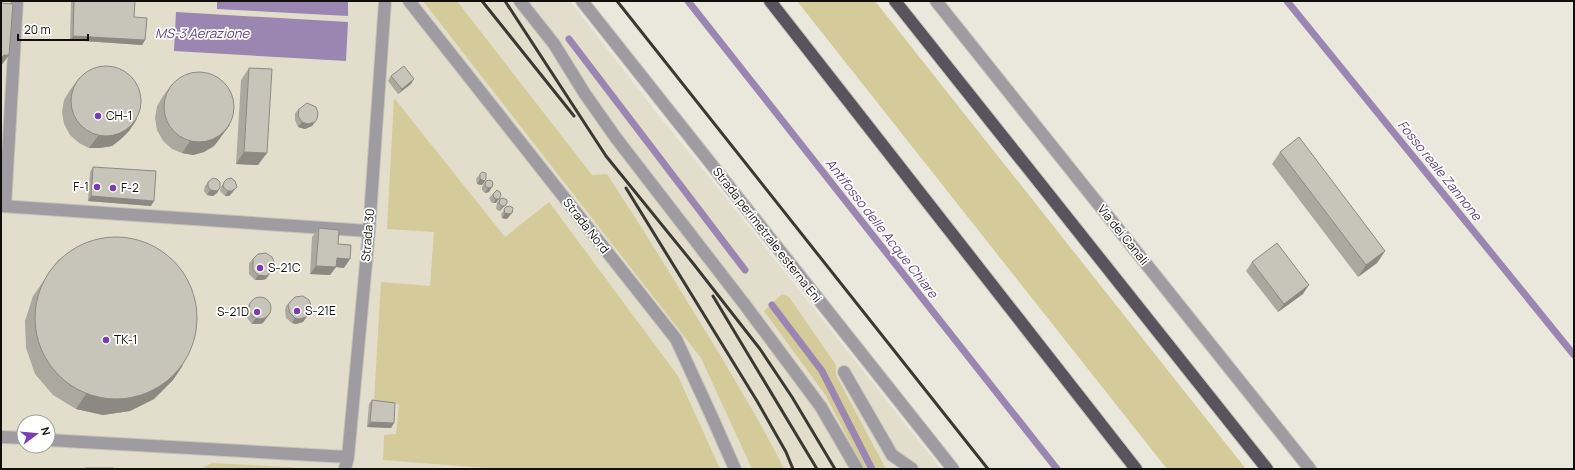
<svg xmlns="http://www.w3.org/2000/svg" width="1575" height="470" font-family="Manrope,sans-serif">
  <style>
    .built { fill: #e3decc; fill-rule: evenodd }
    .green { fill: #d5ca99 }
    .water { fill: #9b85b1 }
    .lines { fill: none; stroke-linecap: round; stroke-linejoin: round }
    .stream { stroke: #9b85b1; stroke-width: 7 }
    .service-casing { stroke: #c7c5bb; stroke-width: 14 }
    .minor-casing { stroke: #c7c5bb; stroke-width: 14 }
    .trunk-casing { stroke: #c7c5bb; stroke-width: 14 }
    .service { stroke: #9e9ca1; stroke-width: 12 }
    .minor { stroke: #9e9ca1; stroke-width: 12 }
    .trunk { stroke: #58535c; stroke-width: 12 }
    .rail { stroke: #393833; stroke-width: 3 }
    .wall { fill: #aba99f }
    .shaded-wall { fill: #8b8982 }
    .building { fill: #c7c4b9; stroke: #8b8982 }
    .poi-dot { fill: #7c3bb0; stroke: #fff; stroke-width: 1.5 }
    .labels { text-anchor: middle; stroke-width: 3.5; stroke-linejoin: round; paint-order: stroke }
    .poi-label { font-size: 12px; fill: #100f0b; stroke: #fff; text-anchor: start }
    .street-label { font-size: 12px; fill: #100f0b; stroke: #fff }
    .water-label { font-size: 13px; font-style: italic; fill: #62447e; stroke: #fff }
  </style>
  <rect width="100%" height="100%" fill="#eae8dd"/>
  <path class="built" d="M 1,1 L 570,1 L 664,122 L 710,178 L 941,469 L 1,469 ZM 24,422 L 48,422 L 48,446 L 24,446 Z"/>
  <path class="green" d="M 423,1 L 457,1 L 592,175 L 607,174 C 645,232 681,291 717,350 C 740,389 764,428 784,469 L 752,469 L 701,358 Z
    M 797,1 L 875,1 L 1246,469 L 1167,469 Z
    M 394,98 L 505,237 L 549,202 L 678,376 L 720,469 L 498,469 L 383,460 L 384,435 L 396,434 L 399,404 L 374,401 L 381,282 L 430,286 L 434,232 L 387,229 Z
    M 782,294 L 789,297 L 836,365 L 836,375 L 886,469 L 864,469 L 826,396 L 764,311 Z
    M 212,463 L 289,467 L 302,469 L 200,469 Z"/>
  <path class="water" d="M 217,1 L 348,1 L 348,16 L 217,9 Z
    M 176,12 L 348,22 L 346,61 L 174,51 Z"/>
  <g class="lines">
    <path class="stream" d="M 688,1 L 1057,469
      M 1287,1 L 1574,355
      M 569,39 L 745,270
      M 772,305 L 822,371 L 872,469"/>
    <g class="service-casing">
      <path id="service" d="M 409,1 L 676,339 L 712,417 L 735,469
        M 520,1 L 554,44 L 585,94 L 616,138 L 745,305 L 821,407 L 857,469
        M 582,1 L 953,469
        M 1,206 L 369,231
        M 5,206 L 17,1
        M 844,372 L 892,455 L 912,469
        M 1,437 L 24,438
        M 48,440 L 348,457
        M 345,469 L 348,457 L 369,231 L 385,1"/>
    </g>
    <g class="minor-casing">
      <path id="minor" d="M 936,1 L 1310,469"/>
    </g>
    <g class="trunk-casing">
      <path id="trunk" d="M 770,1 L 1136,469
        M 895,1 L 1267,469"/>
    </g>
    <use href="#service" class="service"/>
    <use href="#minor" class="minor"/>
    <use href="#trunk" class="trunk"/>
    <path class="rail" d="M 482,1 L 574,116
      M 505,1 L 606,156 L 692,262 L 760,349 L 792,397 L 835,469
      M 617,1 L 988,469
      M 626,188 L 757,401 L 786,452 L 793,469
      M 713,296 L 817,469"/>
  </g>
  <path class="wall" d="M 71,1 L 135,1 L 134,17 L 145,40 L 142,45 L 70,40 Z
    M 249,68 L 258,165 L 236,164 L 241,80 Z
    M 391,76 L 411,84 L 398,94 L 388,81 Z
    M 79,78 L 137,119 L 129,131 L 121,139 L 112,146 L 100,148 L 89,148 L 79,143 L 70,135 L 64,124 L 62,112 L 64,100 L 70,90 Z
    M 172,84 L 221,137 L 214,146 L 204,152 L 193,155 L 182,153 L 172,149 L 163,141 L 157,130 L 155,118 L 157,106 L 163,96 Z
    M 299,109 L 314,124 L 312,126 L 305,129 L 298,127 L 295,120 L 295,113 Z
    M 1280,152 L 1385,251 L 1377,263 L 1358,277 L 1272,164 Z
    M 93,167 L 151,206 L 88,201 L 90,172 Z
    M 480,174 L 486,179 L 483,184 L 481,185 L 477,184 L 476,179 Z
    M 486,180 L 489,192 L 485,193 L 482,190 L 482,187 Z
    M 208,182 L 220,188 L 217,193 L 213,196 L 207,195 L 204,191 L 205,186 Z
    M 224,182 L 234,191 L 229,196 L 225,196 L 220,191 L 221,187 Z
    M 497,190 L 496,203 L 493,203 L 491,202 L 489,198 Z
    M 503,198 L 501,210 L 499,211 L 496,209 L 497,203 L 500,199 Z
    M 506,207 L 508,218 L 506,219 L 502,218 L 501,214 Z
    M 319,228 L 338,244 L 344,268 L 336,267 L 330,275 L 310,274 L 312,237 Z
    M 59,259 L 183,365 L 173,380 L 154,399 L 130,411 L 103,415 L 76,409 L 53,395 L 35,374 L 26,348 L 25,321 L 33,296 Z
    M 253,259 L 266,279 L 262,280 L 255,280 L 249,274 L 249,263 Z
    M 1252,262 L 1303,294 L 1278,312 L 1246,271 Z
    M 290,302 L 303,322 L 296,324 L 292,323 L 286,318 L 285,310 L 286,306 Z
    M 250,303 L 263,323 L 260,324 L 252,324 L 247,318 L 245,311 L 247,307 Z
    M 372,400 L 394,423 L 391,428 L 367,427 L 369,404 Z"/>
  <path class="shaded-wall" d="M 73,36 L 145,40 L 142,45 L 70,40 Z
    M 4,55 L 9,55 L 1,66 L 1,58 Z
    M 414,79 L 411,84 L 398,94 L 402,89 Z
    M 137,119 L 129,131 L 121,139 L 112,146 L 100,148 L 89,148 L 98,136 Z
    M 317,119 L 312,126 L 305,129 L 298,127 L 302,122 Z
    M 230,125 L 214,146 L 204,152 L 193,155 L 182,153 L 190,141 Z
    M 244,152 L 267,153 L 258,165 L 236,164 Z
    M 480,179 L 486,179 L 483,184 L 481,185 L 477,184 Z
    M 237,187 L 229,196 L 225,196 L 228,191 Z
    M 492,187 L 489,192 L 485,193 L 488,188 Z
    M 220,188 L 217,193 L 213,196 L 207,195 L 210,190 Z
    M 91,196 L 154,201 L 151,206 L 88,201 Z
    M 496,199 L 499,199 L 496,203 L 493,203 Z
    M 507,203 L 501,210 L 499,211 L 502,206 Z
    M 505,213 L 512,213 L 508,218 L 506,219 L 502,218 Z
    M 1385,251 L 1377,263 L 1358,277 L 1366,265 Z
    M 337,258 L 350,259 L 344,268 L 336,267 L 330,275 L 310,274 L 316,266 Z
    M 274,268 L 266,279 L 262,280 L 255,280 L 258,275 Z
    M 1309,285 L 1303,294 L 1278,312 L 1284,304 Z
    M 311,311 L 303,322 L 296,324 L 292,323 L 295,318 Z
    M 271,312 L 263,323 L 260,324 L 252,324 L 255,319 Z
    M 183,365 L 173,380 L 154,399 L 130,411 L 103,415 L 76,409 L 86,394 Z
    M 370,422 L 394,423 L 391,428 L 367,427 Z"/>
  <path class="building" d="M 74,1 L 135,1 L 134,17 L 147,18 L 145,40 L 73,36 Z
    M 1,3 L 13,4 L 9,55 L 4,55 L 1,58 Z
    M71 101a35 35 0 1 1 70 0a35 35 0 1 1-70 0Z
    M 404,66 L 414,79 L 402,89 L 391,76 Z
    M 249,68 L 272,69 L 267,153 L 244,152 Z
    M164 107a35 35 0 1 1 70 0a35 35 0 1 1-70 0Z
    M 307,103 L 316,107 L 318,113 L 317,119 L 315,122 L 308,124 L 302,122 L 298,116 L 299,109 Z
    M 1299,137 L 1385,251 L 1366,265 L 1280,152 Z
    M 93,167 L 156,171 L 154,201 L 91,196 Z
    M 482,172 L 486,173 L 486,179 L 484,181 L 480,179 L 480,174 Z
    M 213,178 L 217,179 L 220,182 L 220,188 L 217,191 L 210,190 L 208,186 L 208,182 Z
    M 231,178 L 235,181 L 237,187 L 232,191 L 228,191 L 223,187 L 224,182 L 227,179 Z
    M485 184a4 4 0 1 1 8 0a4 4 0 1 1-8 0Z
    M 497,190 L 500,192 L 501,195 L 499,199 L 496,199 L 494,198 L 493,194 Z
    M 503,198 L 507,200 L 507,203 L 505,206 L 502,206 L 499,204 L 500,199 Z
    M 510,206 L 513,208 L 512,213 L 509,214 L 505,213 L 504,209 L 506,207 Z
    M 319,228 L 339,230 L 338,244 L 351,245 L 350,259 L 337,258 L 336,267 L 316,266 Z
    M35 318a81 81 0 1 1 162 0a81 81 0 1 1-162 0Z
    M 1277,243 L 1309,285 L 1284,304 L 1252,262 Z
    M 266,253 L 272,257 L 275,264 L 274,268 L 269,274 L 266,276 L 258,275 L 253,270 L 253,259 L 258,254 Z
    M 303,296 L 309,300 L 312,308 L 311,311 L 306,317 L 299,319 L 295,318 L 290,313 L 288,305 L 290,302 L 295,297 Z
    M249 308a11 11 0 1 1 22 0a11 11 0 1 1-22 0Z
    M 372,400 L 395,403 L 394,423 L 370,422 Z
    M 87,468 L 113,468 L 115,469 L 83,469 Z"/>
  <g class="poi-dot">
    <circle cx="98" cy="116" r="4"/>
    <circle cx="97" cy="187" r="4"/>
    <circle cx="113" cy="188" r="4"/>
    <circle cx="260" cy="268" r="4"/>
    <circle cx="297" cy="311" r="4"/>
    <circle cx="257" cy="312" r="4"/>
    <circle cx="106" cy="340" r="4"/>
  </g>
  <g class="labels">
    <g class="poi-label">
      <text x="106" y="120">CH-1</text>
      <text x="89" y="191" text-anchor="end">F-1</text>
      <text x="121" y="192">F-2</text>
      <text x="268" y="272">S-21C</text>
      <text x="305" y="315">S-21E</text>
      <text x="249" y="316" text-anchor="end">S-21D</text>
      <text x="114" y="344">TK-1</text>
    </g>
    <g class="street-label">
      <text transform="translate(586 226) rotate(52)" y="4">Strada Nord</text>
      <text transform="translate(368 235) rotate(-85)" y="4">Strada 30</text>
      <text transform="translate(767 235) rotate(52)" y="4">Strada perimetrale esterna Eni</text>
      <text transform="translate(1123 235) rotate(51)" y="4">Via dei Canali</text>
    </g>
    <g class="water-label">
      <text x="202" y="38">MS-3 Aerazione</text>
      <text transform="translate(1440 170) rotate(51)" y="5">Fosso reale Zannone</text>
      <text transform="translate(882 228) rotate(52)" y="5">Antifosso delle Acque Chiare</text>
    </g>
  </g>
  <rect width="1575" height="470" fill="none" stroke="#100f0b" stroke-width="4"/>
  <g transform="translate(36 434) rotate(74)"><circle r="19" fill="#ffffff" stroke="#9f9f9d"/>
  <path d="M0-3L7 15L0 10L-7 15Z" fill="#7c3bb0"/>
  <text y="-6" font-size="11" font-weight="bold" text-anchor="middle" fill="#100f0b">N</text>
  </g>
  <path d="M18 34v6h70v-6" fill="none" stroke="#100f0b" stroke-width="2"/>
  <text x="24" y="34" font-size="12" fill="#100f0b" stroke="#ffffff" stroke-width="3" paint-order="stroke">20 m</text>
</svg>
